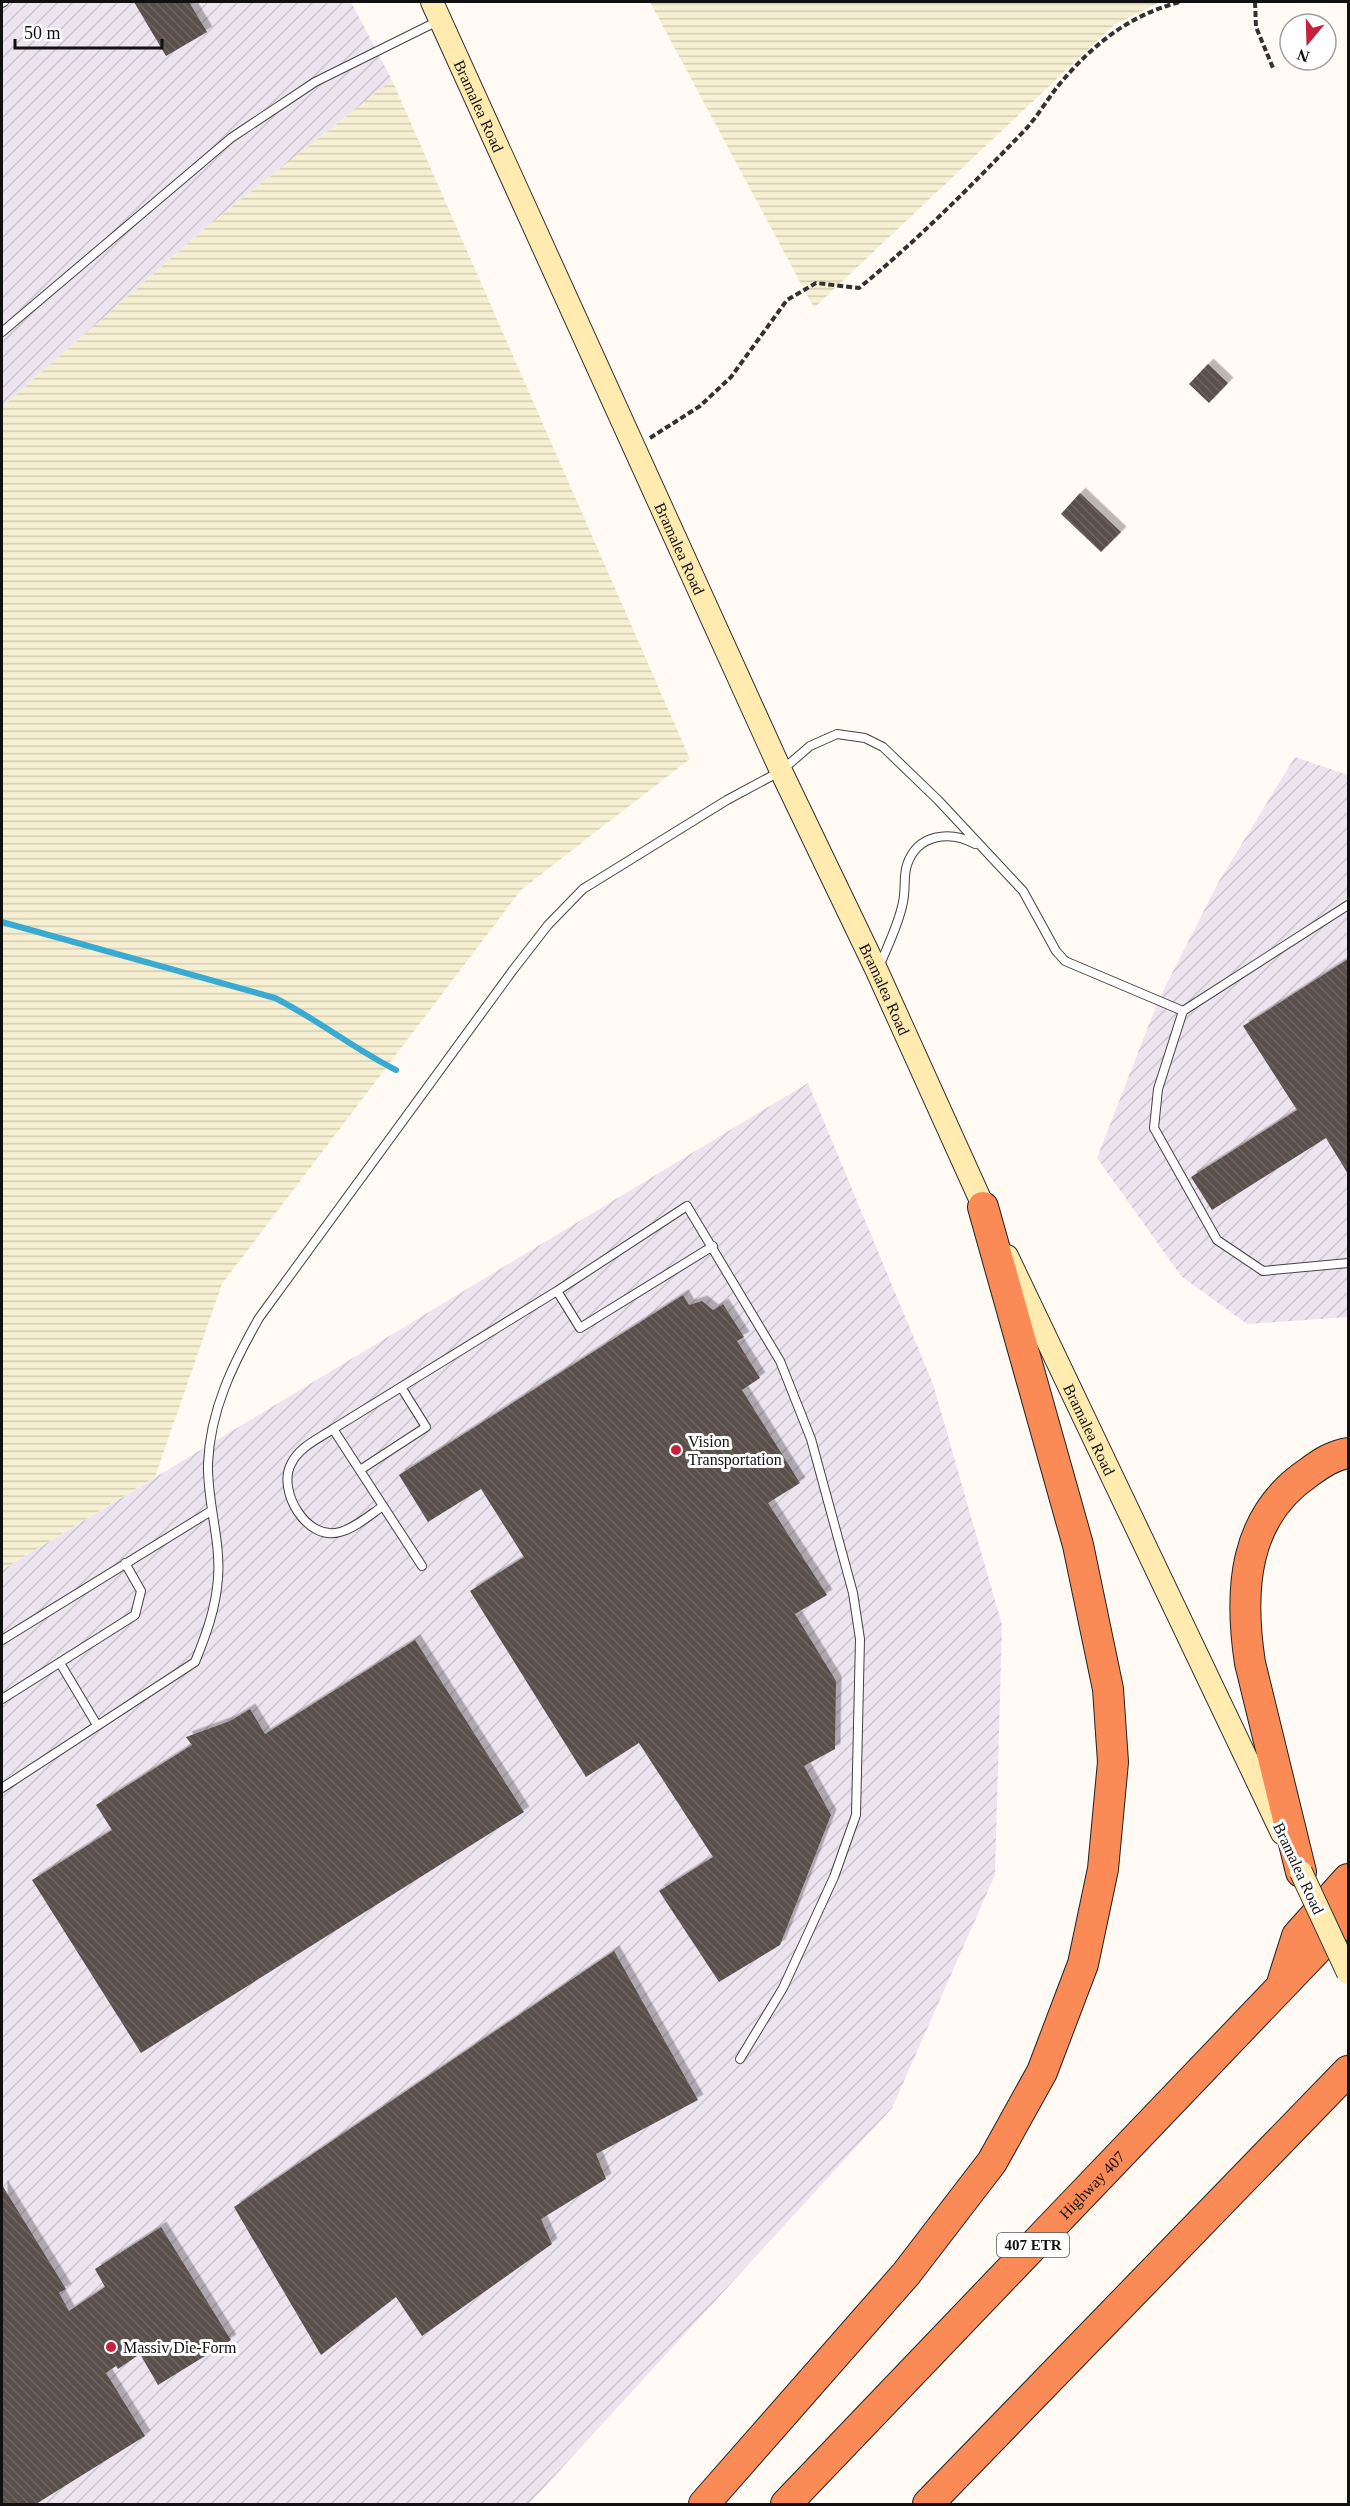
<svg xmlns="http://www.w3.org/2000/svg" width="1350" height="2506" font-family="'Times New Roman',serif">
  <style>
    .industrial { fill: url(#industrial-furrows) }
    .farmland { fill: url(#farmland-rules) }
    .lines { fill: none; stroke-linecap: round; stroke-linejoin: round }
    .stream { stroke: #39abd3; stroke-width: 6 }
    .building { fill: url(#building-back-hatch); filter: url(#shadow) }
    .service-casing { stroke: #434343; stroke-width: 10 }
    .secondary-casing { stroke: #323232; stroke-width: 24 }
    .motorway-casing { stroke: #212121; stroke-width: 32 }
    .path { stroke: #323232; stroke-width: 4; stroke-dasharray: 6 3; stroke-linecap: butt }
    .service { stroke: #fff; stroke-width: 8 }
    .secondary { stroke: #ffebaf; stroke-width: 22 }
    .motorway { stroke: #fa8b57; stroke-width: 30 }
    .secondary-bridge-casing { stroke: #323232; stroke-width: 24; stroke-linecap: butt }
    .secondary-bridge { stroke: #ffebaf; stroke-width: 22 }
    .poi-dot { fill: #c82140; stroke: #fff; stroke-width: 2 }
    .labels { text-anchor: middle; stroke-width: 6; stroke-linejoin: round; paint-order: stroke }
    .shield { fill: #fff; stroke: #585858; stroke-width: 1.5 }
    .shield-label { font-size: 15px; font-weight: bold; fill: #101010 }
    .street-label { font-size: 16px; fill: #101010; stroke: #fff }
    .poi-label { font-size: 16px; fill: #101010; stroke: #fff; text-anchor: start }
  </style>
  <defs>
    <pattern id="industrial-furrows" width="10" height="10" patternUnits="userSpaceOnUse" patternTransform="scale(1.5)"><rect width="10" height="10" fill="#ece5ef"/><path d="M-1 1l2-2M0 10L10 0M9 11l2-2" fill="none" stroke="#c9c3cc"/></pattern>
    <pattern id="farmland-rules" width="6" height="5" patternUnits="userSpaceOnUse" patternTransform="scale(1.5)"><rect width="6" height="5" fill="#f7efd2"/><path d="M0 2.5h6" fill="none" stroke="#d3ccb3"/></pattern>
    <pattern id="building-back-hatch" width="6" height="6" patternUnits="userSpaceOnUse" patternTransform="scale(1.5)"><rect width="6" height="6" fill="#5a4f4c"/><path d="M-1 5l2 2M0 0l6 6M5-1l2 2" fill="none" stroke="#6d6461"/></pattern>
    <filter id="shadow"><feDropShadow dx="5.5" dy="-5.5" stdDeviation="0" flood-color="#0004"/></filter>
  </defs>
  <rect width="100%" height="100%" fill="#fffbf4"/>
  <path class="industrial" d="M 2,2 L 351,2 L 392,80 L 210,224 L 2,407 Z
    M 1295,757 L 1348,775 L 1348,1317 L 1247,1324 L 1181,1276 L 1097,1158 L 1158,1001 L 1219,881 Z
    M 808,1083 L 933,1384 L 1002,1625 L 995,1875 L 892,2108 L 529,2504 L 2,2504 L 2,1570 Z"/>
  <path class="farmland" d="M 650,2 L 1160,2 L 1114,25 L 814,308 Z
    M 392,80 L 690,759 L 521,890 L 222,1284 L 155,1477 L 2,1570 L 2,407 L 210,224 Z"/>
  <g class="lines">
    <path class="stream" d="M 2,922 L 275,998 C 317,1019 354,1049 396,1070"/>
  </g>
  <path class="building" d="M 134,2 L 189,2 L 207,32 L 166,56 Z
    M 1208,364 L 1228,383 L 1209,403 L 1189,384 Z
    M 1080,493 L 1121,532 L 1101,552 L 1061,514 Z
    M 1348,959 L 1348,1174 L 1326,1138 L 1212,1210 L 1191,1177 L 1297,1110 L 1243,1026 Z
    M 683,1295 L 689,1305 L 702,1301 L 713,1310 L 723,1304 L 744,1337 L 737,1341 L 760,1378 L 742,1390 L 800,1483 L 768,1503 L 827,1595 L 795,1614 L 836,1681 L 835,1749 L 804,1766 L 831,1815 L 780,1945 L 719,1982 L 659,1891 L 713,1857 L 639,1743 L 586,1777 L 470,1591 L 524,1557 L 481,1489 L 428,1522 L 399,1475 Z
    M 415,1640 L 524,1812 L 141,2053 L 32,1880 L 112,1830 L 96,1805 L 192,1745 L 186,1737 L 230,1721 L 250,1709 L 265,1734 Z
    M 614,1951 L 698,2100 L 596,2154 L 606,2179 L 541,2219 L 552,2244 L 422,2336 L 396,2297 L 321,2355 L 234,2207 Z
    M 2,2185 L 66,2289 L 59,2293 L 69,2311 L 105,2287 L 95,2269 L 161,2227 L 231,2340 L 158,2385 L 140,2354 L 118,2369 L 116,2366 L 106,2373 L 145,2436 L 36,2504 L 2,2504 Z"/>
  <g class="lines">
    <g class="service-casing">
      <path id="service" d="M 2,3 L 4,2
        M 2,332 L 231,138 L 315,82 L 440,20
        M 1348,905 L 1183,1011 L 1158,1089 L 1154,1128 L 1217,1240 L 1263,1271 L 1348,1263
        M 879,967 C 887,947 899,924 903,902 C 906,890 903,877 907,865 C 917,834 950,830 975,844
        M 557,1291 L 580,1328 L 713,1246
        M 333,1429 C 318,1439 299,1447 291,1464 C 277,1491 307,1542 340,1532 C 355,1528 370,1515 383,1506
        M 360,1470 L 426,1427 L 401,1387
        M 422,1566 L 333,1429 L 557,1291 L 687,1206 L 780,1361 L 811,1439 L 853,1593 L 860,1639 L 856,1815 L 834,1877 L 783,1988 L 740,2059
        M 2,1640 L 211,1511
        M 60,1663 L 97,1725
        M 2,1699 L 135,1615 L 141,1591 L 125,1563
        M 2,1788 L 195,1662 C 206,1635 216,1608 218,1578 C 221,1540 207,1502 208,1464 C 210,1410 233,1364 259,1318 L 513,970 L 548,925 L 583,889 L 727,800 L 781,771 L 810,746 L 837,734 L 865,738 L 883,747 L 938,800 L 1023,891 L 1056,951 L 1065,961 L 1183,1011"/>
    </g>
    <g class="secondary-casing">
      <g id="secondary">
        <path id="s1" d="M 432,2 L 781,771 L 877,971 L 990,1221"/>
        <path id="s2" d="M 1007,1256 L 1282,1833"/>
      </g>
    </g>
    <g class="motorway-casing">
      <g id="motorway">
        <path d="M 1301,1872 L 1250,1663 C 1239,1591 1243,1517 1308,1473 C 1320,1464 1333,1455 1348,1453"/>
        <path d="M 1283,1980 L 1297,1936 L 1348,1879"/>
        <path d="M 704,2504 L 906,2274 L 992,2162 L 1042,2072 L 1083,1964 L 1103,1869 L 1113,1762 L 1108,1689 L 1078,1545 L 983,1207"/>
        <path id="s3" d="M 786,2504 L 1348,1917"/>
        <path d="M 928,2504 L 1348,2071"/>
      </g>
    </g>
    <path class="path" d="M 1255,2 L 1256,27 L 1273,68
      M 650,438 L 700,406 L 731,377 L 787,300 L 816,283 L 859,288 C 918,240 972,185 1025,130 C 1037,117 1047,100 1058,86 C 1092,45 1129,15 1180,2"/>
    <use href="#service" class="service"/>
    <use href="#secondary" class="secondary"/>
    <use href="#motorway" class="motorway"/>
    <g class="secondary-bridge-casing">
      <path id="secondary-bridge" d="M 1301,1872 L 1348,1973"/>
    </g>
    <use href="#secondary-bridge" class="secondary-bridge"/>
  </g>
  <g class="poi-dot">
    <circle cx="676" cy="1450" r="6"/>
    <circle cx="111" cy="2347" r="6"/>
  </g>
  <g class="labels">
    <rect class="shield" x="997" y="2233" width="72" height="24" rx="4.5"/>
    <g class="shield-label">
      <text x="1033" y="2250">407 ETR</text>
    </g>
    <g class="street-label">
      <text dy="6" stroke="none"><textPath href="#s1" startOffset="114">Bramalea Road</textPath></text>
      <text dy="6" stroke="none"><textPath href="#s1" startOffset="600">Bramalea Road</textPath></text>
      <text dy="6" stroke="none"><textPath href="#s1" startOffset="1086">Bramalea Road</textPath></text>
      <text dy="6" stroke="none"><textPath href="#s2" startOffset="192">Bramalea Road</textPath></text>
      <text transform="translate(1299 1868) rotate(65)" y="6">Bramalea Road</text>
      <text dy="6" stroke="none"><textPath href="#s3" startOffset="442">Highway 407</textPath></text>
    </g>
    <g class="poi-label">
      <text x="688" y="1447">Vision<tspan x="688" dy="18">Transportation</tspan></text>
      <text x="123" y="2353">Massiv Die-Form</text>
    </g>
  </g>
  <rect width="1350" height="2506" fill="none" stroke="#101010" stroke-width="6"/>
  <g transform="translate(1308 42) rotate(199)"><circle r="28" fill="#ffffff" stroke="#9f9f9f" stroke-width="1.5"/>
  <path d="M0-4.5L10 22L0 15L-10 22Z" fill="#c82140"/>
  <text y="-9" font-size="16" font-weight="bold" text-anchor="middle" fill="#101010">N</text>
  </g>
  <path d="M15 39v9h147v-9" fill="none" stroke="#101010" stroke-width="3"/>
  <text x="24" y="39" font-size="18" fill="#101010" stroke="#ffffff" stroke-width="4.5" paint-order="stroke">50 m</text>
</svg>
